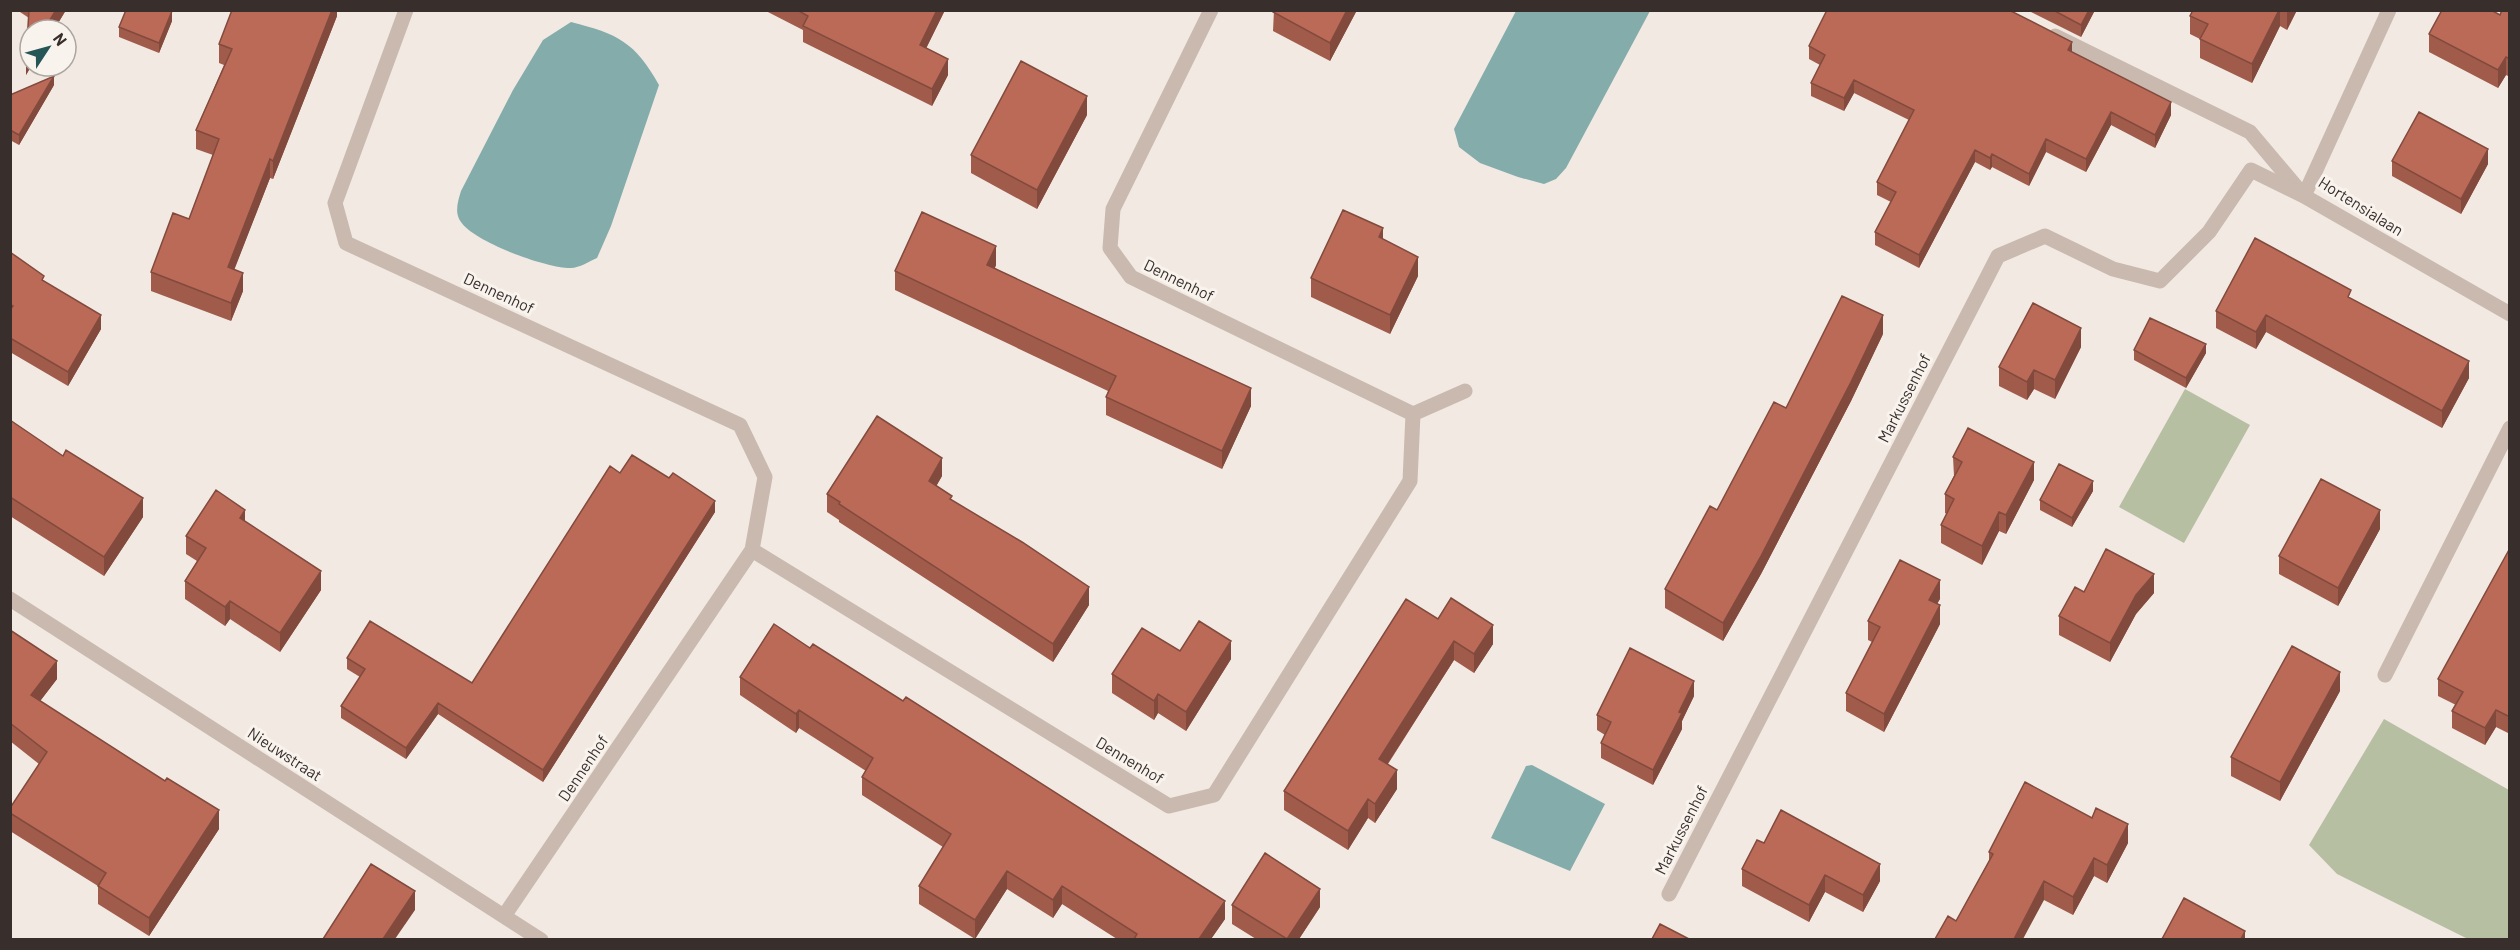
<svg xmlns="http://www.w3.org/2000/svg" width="2520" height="950" font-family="Barlow,sans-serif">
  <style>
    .green { fill: #b7bfa3 }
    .water { fill: #83acab }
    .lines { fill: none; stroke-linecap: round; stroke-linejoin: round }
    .lane { stroke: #c9b9af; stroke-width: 15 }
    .street { stroke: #c9b9af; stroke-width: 15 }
    .wall { fill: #a05b4b }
    .shaded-wall { fill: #824a3d }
    .building { fill: #ba6a57; stroke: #824a3d; stroke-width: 1.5 }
    .labels { text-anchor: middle; stroke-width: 6; stroke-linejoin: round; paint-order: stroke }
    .street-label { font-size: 16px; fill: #382f2c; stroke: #f9f3ee }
  </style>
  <rect width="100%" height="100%" fill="#f1e9e2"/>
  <path class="green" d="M 2185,389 L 2250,425 L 2184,543 L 2119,507 Z
    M 2384,719 L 2509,790 L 2509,939 L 2468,939 L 2337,874 L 2309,845 Z"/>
  <path class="water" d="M 1516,11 L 1650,11 L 1566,168 L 1556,179 L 1544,184 L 1518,177 L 1480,163 L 1459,147 L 1454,129 Z
    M 571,22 C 618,34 635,42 659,85 L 611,226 L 597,258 C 590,261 579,268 571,268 C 548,269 474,242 461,222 C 454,213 458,201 461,191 L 513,90 L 543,40 Z
    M 1532,765 L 1605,804 L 1570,871 L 1491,838 L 1526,766 Z"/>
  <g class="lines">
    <path class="lane" d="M 2055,36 L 2250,132 L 2304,196"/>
    <path class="street" d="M 406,10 L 335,203 L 346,243 L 740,425 L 765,477 L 752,550 L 504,916
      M 2389,10 L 2304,196 L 2510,314
      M 1413,414 L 1465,391
      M 752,550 L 1169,806 L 1214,795 L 1410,481 L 1413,414 L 1131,277 L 1110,248 L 1113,209 L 1211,10
      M 10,599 L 541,940
      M 2385,675 L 2510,428
      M 1669,894 L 1998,256 L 2045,236 L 2113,269 L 2160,281 L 2209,232 L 2251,170 L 2304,196"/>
  </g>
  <path class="wall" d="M 17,10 L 66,10 L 26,75 L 29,18 Z
    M 337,10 L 337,16 L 273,179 L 270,178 L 234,269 L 243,291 L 231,321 L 151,291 L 151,272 L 189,219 L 213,155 L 196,149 L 196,130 L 224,65 L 219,63 L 219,44 Z
    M 764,10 L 945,10 L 926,48 L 948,75 L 932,106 L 803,42 L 803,30 Z
    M 1274,10 L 1357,10 L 1330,61 L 1273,31 Z
    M 2027,10 L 2095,10 L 2081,37 Z
    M 2193,10 L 2297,10 L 2287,30 L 2280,26 L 2252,83 L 2200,58 L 2200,39 L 2190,34 L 2190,16 Z
    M 2510,10 L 2510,77 L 2506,75 L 2498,88 L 2429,52 L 2429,34 L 2500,15 Z
    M 172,21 L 159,53 L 119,37 L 119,27 Z
    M 1809,46 L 2072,52 L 2171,115 L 2155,148 L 2111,125 L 2086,172 L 2046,152 L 2029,186 L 1992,167 L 1990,170 L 1975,162 L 1919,268 L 1875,245 L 1875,232 L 1891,202 L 1877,195 L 1877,182 L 1909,120 L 1854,93 L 1844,111 L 1811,96 L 1811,83 L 1820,65 L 1809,59 Z
    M 54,85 L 19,145 L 10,140 L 10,95 Z
    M 1087,115 L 1037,209 L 971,173 L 971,155 Z
    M 2392,161 L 2488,164 L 2461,214 L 2392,176 Z
    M 1383,239 L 1418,276 L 1390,334 L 1311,297 L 1311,278 Z
    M 10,252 L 101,329 L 68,386 L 10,352 Z
    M 996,265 L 995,268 L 1251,406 L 1222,469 L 1106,415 L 1106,397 L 1108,391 L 895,290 L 895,271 Z
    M 2351,299 L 2469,378 L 2442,428 L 2266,332 L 2256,349 L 2216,328 L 2216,311 Z
    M 1883,334 L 1851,401 L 1761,574 L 1723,641 L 1665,608 L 1665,589 L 1717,510 L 1786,408 Z
    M 2081,347 L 2055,399 L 2034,389 L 2027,400 L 1999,386 L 1999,367 Z
    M 2134,350 L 2206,353 L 2186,388 L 2134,360 Z
    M 10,420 L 143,517 L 104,576 L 10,516 Z
    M 1953,457 L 2034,480 L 2006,534 L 1999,531 L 1982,565 L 1941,543 L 1941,525 L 1947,514 L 1945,513 L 1945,494 L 1954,476 Z
    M 620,473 L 715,512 L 543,782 L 438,714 L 406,759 L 341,718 L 341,706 L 360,677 L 347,669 L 347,658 L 472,683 Z
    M 942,476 L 936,486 L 952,501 L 1089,605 L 1053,662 L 839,522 L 839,520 L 827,512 L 827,494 Z
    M 2093,491 L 2072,527 L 2040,510 L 2040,500 Z
    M 245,522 L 321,590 L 280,652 L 230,619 L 225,626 L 185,599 L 185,581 L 197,561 L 186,554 L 186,536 Z
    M 2380,529 L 2338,606 L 2279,574 L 2279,556 Z
    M 2510,548 L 2510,734 L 2496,727 L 2485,745 L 2452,728 L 2452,711 L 2456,705 L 2438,696 L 2438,679 Z
    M 2084,592 L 2154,593 L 2136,614 L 2110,662 L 2059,635 L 2059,616 Z
    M 1940,599 L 1937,603 L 1940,624 L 1884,732 L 1846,711 L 1846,693 L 1872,642 L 1868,640 L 1868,621 Z
    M 1438,619 L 1493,644 L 1474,673 L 1454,660 L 1388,764 L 1397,789 L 1375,823 L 1368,818 L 1348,850 L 1284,810 L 1284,791 Z
    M 10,630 L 57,679 L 40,701 L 219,829 L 149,936 L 98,904 L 98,886 L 10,831 L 10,808 L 39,764 L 10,741 Z
    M 1180,651 L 1231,659 L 1186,731 L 1158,713 L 1154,720 L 1112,693 L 1112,674 Z
    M 740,677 L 1225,919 L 1211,939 L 1117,939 L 1062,904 L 1053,918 L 1007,889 L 975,939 L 919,904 L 919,886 L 943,847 L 862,795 L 862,777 L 866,771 L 799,728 L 796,733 L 740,695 Z
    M 2340,691 L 2280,801 L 2231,776 L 2231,757 Z
    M 1694,696 L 1682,721 L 1682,729 L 1653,785 L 1601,758 L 1601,743 L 1605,735 L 1597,730 L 1597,715 Z
    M 1764,843 L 1880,881 L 1863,912 L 1825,892 L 1809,922 L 1742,886 L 1742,869 Z
    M 2128,843 L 2107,883 L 2094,876 L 2073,915 L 2044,900 L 1935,939 L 1956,921 L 1989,861 L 1989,852 Z
    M 1232,905 L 1320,907 L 1299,939 L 1256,939 L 1232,924 Z"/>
  <path class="shaded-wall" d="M 56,10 L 66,10 L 54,30 L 44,30 Z
    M 332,10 L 337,10 L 337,16 L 273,179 L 273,161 Z
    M 937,10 L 945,10 L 920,61 L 920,45 Z
    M 1347,10 L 1357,10 L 1330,61 L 1330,43 Z
    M 2089,10 L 2095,10 L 2081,37 L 2081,25 Z
    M 2279,10 L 2280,10 L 2280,26 L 2252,83 L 2252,64 Z
    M 2288,10 L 2297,10 L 2287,30 L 2287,11 Z
    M 172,11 L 172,21 L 159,53 L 159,43 Z
    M 2072,42 L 2072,55 L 2068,50 Z
    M 30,52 L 30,66 L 31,66 L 26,75 L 26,59 Z
    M 2506,57 L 2506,75 L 2498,88 L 2498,70 Z
    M 948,59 L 948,75 L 932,106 L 932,89 Z
    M 54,76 L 54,85 L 19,145 L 19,135 Z
    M 1854,80 L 1854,93 L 1844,111 L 1844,98 Z
    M 1087,96 L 1087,115 L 1037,209 L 1037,190 Z
    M 2171,102 L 2171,115 L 2155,148 L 2155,135 Z
    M 2111,112 L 2111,125 L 2086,172 L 2086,159 Z
    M 2046,139 L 2046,152 L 2029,186 L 2029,174 Z
    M 2488,149 L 2488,164 L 2461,214 L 2461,199 Z
    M 1975,150 L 1975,162 L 1919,268 L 1919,255 Z
    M 1992,154 L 1992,167 L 1990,170 L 1990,158 Z
    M 270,159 L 270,178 L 228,286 L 228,267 Z
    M 1383,228 L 1383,247 L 1379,237 Z
    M 996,246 L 996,265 L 987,283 L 987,265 Z
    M 1418,257 L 1418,276 L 1390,334 L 1390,315 Z
    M 243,273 L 243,291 L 231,321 L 231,303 Z
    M 101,315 L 101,329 L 68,386 L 68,372 Z
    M 1883,315 L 1883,334 L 1851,401 L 1761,574 L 1723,641 L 1723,623 Z
    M 2266,315 L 2266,332 L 2256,349 L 2256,332 Z
    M 2081,328 L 2081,347 L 2055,399 L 2055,380 Z
    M 2206,344 L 2206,353 L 2186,388 L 2186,378 Z
    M 2469,361 L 2469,378 L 2442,428 L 2442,411 Z
    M 2034,370 L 2034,389 L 2027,400 L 2027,382 Z
    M 1251,388 L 1251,406 L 1222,469 L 1222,451 Z
    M 942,458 L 942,476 L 929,499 L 929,481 Z
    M 2034,462 L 2034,480 L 2006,534 L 2006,515 Z
    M 2093,481 L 2093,491 L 2072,527 L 2072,518 Z
    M 143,498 L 143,517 L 104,576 L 104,557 Z
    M 715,501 L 715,512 L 543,782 L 543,770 Z
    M 245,510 L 245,529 L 240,518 Z
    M 2380,510 L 2380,529 L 2338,606 L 2338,588 Z
    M 1999,512 L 1999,531 L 1982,565 L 1982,546 Z
    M 321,571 L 321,590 L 280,652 L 280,633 Z
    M 2154,574 L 2154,593 L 2136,614 L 2110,662 L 2110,643 L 2136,595 Z
    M 1940,580 L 1940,599 L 1929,618 L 1929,600 Z
    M 1089,587 L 1089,605 L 1053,662 L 1053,644 Z
    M 230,601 L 230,619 L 225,626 L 225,607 Z
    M 1940,605 L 1940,624 L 1884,732 L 1884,714 Z
    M 1493,625 L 1493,644 L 1474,673 L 1474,654 Z
    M 1231,641 L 1231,659 L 1186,731 L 1186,712 Z
    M 1454,641 L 1454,660 L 1379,777 L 1379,759 Z
    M 57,661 L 57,679 L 31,713 L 31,695 Z
    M 2340,672 L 2340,691 L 2280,801 L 2280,782 Z
    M 1694,681 L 1694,696 L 1682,721 L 1682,729 L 1653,785 L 1653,770 L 1679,712 Z
    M 1158,694 L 1158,713 L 1154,720 L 1154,701 Z
    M 438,703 L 438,714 L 406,759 L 406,748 Z
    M 799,710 L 799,728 L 796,733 L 796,714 Z
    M 2496,710 L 2496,727 L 2485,745 L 2485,728 Z
    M 1397,770 L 1397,789 L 1375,823 L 1375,804 Z
    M 1368,799 L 1368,818 L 1348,850 L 1348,831 Z
    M 219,810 L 219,829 L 149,936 L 149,918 Z
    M 2128,824 L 2128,843 L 2107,883 L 2107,865 Z
    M 2094,858 L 2094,876 L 2073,915 L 2073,897 Z
    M 1880,864 L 1880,881 L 1863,912 L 1863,895 Z
    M 1007,871 L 1007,889 L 975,939 L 975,920 Z
    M 1825,875 L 1825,892 L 1809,922 L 1809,905 Z
    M 2044,881 L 2044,900 L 2023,939 L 2014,939 Z
    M 1062,886 L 1062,904 L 1053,918 L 1053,900 Z
    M 1320,889 L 1320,907 L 1299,939 L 1287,939 Z
    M 415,891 L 415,910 L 395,939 L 383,939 Z
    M 1225,901 L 1225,919 L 1211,939 L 1199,939 Z
    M 2245,931 L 2245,939 L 2241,939 Z"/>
  <path class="building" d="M 29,10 L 56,10 L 44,30 L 30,30 L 30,52 L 26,59 Z
    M 126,10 L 172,11 L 159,43 L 119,27 Z
    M 232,10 L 332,10 L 273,161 L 270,159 L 228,267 L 243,273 L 231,303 L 151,272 L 173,213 L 189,219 L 219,139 L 196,130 L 232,49 L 219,44 Z
    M 797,10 L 937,10 L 920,45 L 948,59 L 932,89 L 803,26 L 808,16 Z
    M 1274,10 L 1347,10 L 1330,43 L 1273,12 Z
    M 1827,10 L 2009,10 L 2072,42 L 2068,50 L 2171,102 L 2155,135 L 2111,112 L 2086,159 L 2046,139 L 2029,174 L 1992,154 L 1990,158 L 1975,150 L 1919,255 L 1875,232 L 1896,192 L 1877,182 L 1914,110 L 1854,80 L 1844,98 L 1811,83 L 1825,55 L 1809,46 Z
    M 2053,10 L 2089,10 L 2081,25 Z
    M 2193,10 L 2279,10 L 2252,64 L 2200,39 L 2208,24 L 2190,16 Z
    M 2442,10 L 2491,10 L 2500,15 L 2502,10 L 2510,10 L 2510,59 L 2506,57 L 2498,70 L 2429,34 Z
    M 1021,61 L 1087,96 L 1037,190 L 971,155 Z
    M 54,76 L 19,135 L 10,130 L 10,95 Z
    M 2419,112 L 2488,149 L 2461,199 L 2392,161 Z
    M 1343,210 L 1383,228 L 1379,237 L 1418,257 L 1390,315 L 1311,278 Z
    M 922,212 L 996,246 L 987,265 L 1251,388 L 1222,451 L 1106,397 L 1116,376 L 895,271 Z
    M 2255,238 L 2351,290 L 2348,297 L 2469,361 L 2442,411 L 2266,315 L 2256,332 L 2216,311 Z
    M 10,252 L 44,276 L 42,280 L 101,315 L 68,372 L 10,338 L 10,310 L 13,306 L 10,304 Z
    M 1842,296 L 1883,315 L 1851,382 L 1761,556 L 1723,623 L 1665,589 L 1710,506 L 1717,510 L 1774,402 L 1786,408 Z
    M 2033,303 L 2081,328 L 2055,380 L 2034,370 L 2027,382 L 1999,367 Z
    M 2150,318 L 2206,344 L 2186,378 L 2134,350 Z
    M 877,416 L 942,458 L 929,481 L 952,496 L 950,499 L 1022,542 L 1089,587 L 1053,644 L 839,504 L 840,502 L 827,494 Z
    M 10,420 L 63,456 L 66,450 L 143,498 L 104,557 L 10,497 Z
    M 1968,428 L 2034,462 L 2006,515 L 1999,512 L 1982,546 L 1941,525 L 1954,499 L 1945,494 L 1962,462 L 1953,457 Z
    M 632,455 L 669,478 L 673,473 L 715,501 L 543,770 L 438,703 L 406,748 L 341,706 L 365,669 L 347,658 L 370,621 L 472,683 L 610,466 L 620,473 Z
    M 2059,464 L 2093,481 L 2072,518 L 2040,500 Z
    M 2321,479 L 2380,510 L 2338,588 L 2279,556 Z
    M 216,490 L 245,510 L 240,518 L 321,571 L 280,633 L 230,601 L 225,607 L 185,581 L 206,548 L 186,536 Z
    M 2510,548 L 2510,717 L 2496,710 L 2485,728 L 2452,711 L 2463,692 L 2438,679 Z
    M 2106,549 L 2154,574 L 2136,595 L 2110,643 L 2059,616 L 2075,587 L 2084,592 Z
    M 1900,560 L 1940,580 L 1929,600 L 1940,605 L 1884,714 L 1846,693 L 1880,627 L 1868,621 Z
    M 1451,598 L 1493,625 L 1474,654 L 1454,641 L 1379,759 L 1397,770 L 1375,804 L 1368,799 L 1348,831 L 1284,791 L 1406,599 L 1438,619 Z
    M 1199,621 L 1231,641 L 1186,712 L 1158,694 L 1154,701 L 1112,674 L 1142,628 L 1180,651 Z
    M 774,624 L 810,648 L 813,644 L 903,701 L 906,697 L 1225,901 L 1199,939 L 1134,939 L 1137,934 L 1062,886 L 1053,900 L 1007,871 L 975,920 L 919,886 L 951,834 L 862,777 L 873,758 L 799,710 L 796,714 L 740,677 Z
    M 10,630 L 57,661 L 31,695 L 165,781 L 167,778 L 219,810 L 149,918 L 98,886 L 106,873 L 10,813 L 10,808 L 47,752 L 10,723 Z
    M 2292,646 L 2340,672 L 2280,782 L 2231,757 Z
    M 1630,648 L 1694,681 L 1679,712 L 1682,713 L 1653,770 L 1601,743 L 1611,722 L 1597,715 Z
    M 2025,782 L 2092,818 L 2096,808 L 2128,824 L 2107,865 L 2094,858 L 2073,897 L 2044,881 L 2014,939 L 1935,939 L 1948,916 L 1956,921 L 1993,854 L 1989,852 Z
    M 1781,810 L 1880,864 L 1863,895 L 1825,875 L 1809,905 L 1742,869 L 1757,840 L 1764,843 Z
    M 1265,853 L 1320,889 L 1287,939 L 1232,905 Z
    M 371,864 L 415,891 L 383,939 L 323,939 Z
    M 2184,898 L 2245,931 L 2241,939 L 2162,939 Z
    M 1660,924 L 1689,939 L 1652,939 Z"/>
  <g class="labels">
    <g class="street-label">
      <text transform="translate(2361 206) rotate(32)" y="6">Hortensialaan</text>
      <text transform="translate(1179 280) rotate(26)" y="6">Dennenhof</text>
      <text transform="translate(499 293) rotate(25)" y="6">Dennenhof</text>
      <text transform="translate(1904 398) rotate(-63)" y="6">Markussenhof</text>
      <text transform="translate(285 754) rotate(33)" y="6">Nieuwstraat</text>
      <text transform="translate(1130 760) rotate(31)" y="6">Dennenhof</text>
      <text transform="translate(583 768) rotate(-56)" y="6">Dennenhof</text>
      <text transform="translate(1681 830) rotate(-63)" y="6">Markussenhof</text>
    </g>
  </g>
  <rect width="2520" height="950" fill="none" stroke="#382f2c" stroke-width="24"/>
  <g transform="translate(48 48) rotate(54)"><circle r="28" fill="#f9f3ee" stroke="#aca5a0" stroke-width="1.5"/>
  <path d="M0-4.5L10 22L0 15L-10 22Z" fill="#255556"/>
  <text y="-9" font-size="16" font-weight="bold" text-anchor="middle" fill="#382f2c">N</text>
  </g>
</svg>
